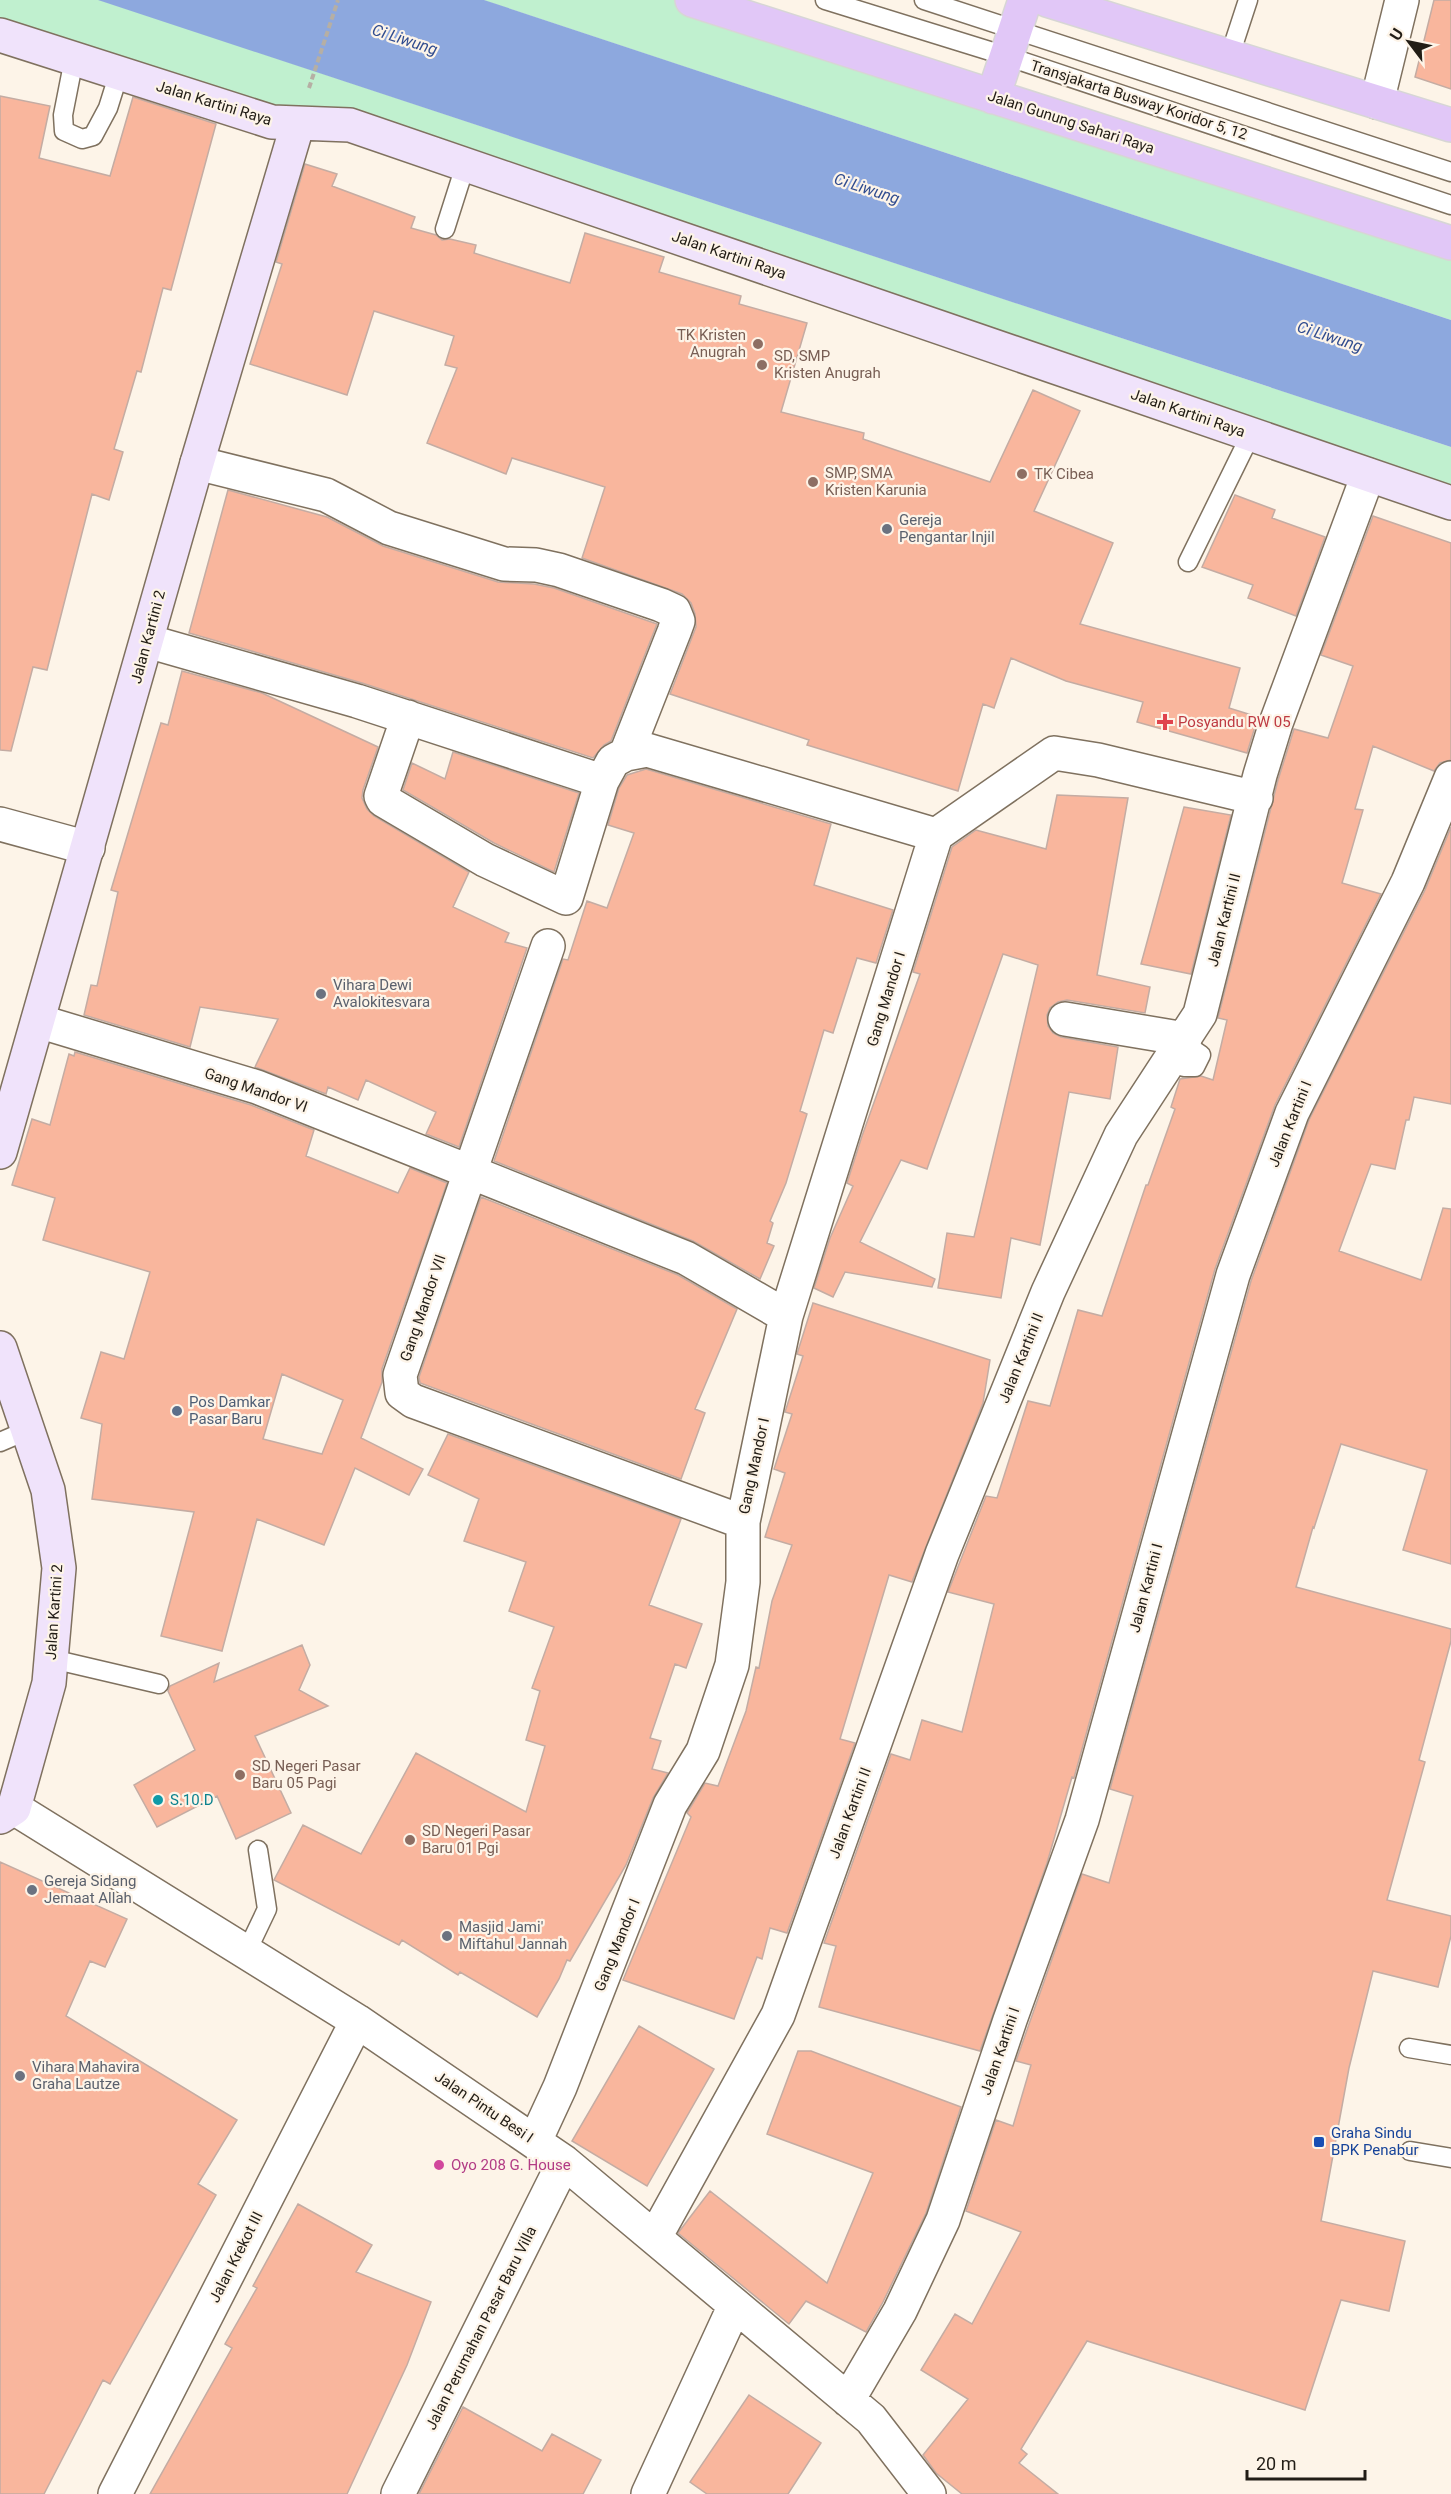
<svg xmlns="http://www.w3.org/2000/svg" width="1451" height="2494" font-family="Roboto,sans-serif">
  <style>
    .green { fill: #c0f0cf }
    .water { fill: #8da8de }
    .building { fill: #f9b69d; stroke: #c4aca3; stroke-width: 1.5; fill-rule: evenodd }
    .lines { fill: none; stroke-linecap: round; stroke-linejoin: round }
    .lane-casing { stroke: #7f715f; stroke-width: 21 }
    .street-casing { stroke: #7f715f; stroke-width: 36 }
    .secondary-casing { stroke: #7f715f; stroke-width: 36 }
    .primary-casing { stroke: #d7d6d5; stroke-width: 36 }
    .path { stroke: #b6afa4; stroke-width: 4; stroke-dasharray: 6 3; stroke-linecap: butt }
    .lane { stroke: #fff; stroke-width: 18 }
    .street { stroke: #fff; stroke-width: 33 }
    .secondary { stroke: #f0e3fb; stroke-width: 33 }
    .primary { stroke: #e1c7f7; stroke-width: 33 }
    .education-dot { fill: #8d6e63; stroke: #fdf4e8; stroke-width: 2 }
    .worship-dot { fill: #6b7280; stroke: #fdf4e8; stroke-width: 2 }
    .health-dot { fill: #e0444e; stroke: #fdf4e8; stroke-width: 2 }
    .service-dot { fill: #5c6f8a; stroke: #fdf4e8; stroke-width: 2 }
    .culture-dot { fill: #0f9aa8; stroke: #fdf4e8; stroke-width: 2 }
    .transit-dot { fill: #1a4fb4; stroke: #fdf4e8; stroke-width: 2 }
    .hotel-dot { fill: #d1479c; stroke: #fdf4e8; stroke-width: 2 }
    .labels { text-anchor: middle; stroke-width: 4.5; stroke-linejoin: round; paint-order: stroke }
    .street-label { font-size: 15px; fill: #221d16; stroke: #fdf4e8 }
    .education-label { font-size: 15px; fill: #785e54; stroke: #fdf4e8; text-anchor: start }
    .worship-label { font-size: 15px; fill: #5b616d; stroke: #fdf4e8; text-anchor: start }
    .health-label { font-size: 15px; fill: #be3a42; stroke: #fdf4e8; text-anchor: start }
    .service-label { font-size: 15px; fill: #4e5e75; stroke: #fdf4e8; text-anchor: start }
    .culture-label { font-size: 15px; fill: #0d838f; stroke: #fdf4e8; text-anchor: start }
    .transit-label { font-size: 15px; fill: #164399; stroke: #fdf4e8; text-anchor: start }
    .hotel-label { font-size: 15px; fill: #b23c85; stroke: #fdf4e8; text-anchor: start }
    .water-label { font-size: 16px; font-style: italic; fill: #304c8f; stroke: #fdf4e8 }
  </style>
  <rect width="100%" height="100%" fill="#fdf4e8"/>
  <path class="green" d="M 0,0 L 100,0 L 1451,447 L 1451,503 L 466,163 L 272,122 L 0,35 Z
    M 483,0 L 691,0 L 1451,243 L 1451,320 Z"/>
  <path class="water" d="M 98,0 L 484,0 L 1451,320 L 1451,447 Z"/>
  <path class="building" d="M 1434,0 L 1451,0 L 1451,89 L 1415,77 Z
    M 0,96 L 50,106 L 39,158 L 110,176 L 133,97 L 216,124 L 171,290 L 163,288 L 141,372 L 137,371 L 114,449 L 123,452 L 109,500 L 92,494 L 47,670 L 33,667 L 11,751 L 0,750 Z
    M 305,164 L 337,174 L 332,186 L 415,217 L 411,228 L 436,235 L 442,240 L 450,239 L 476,245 L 474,253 L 570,283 L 585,233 L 664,257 L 659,272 L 741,296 L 739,304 L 807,323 L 781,412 L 864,433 L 863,439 L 990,482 L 1033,390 L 1080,411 L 1034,511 L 1113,543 L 1080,624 L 1240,668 L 1229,708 L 1258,717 L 1247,753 L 1137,722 L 1143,702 L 1066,681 L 1011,658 L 994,708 L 983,704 L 958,791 L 807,745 L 809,740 L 670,694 L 696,627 L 695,614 L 691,603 L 682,594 L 582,558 L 605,487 L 512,458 L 506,474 L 427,443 L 457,368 L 445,365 L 454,336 L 374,311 L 347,395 L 250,364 L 282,264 L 276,262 Z
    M 228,490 L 327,517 L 383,546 L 498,582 L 534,584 L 554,588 L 657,624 L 611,741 L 604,745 L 593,758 L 362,683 L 189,633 Z
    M 1235,495 L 1275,510 L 1272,518 L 1325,537 L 1296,616 L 1248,598 L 1253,585 L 1202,567 Z
    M 1373,516 L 1451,543 L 1451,760 L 1440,763 L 1434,771 L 1373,746 L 1355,809 L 1363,810 L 1342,883 L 1381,894 L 1275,1105 L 1215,1269 L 1074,1778 L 1072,1777 L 1047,1863 L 980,2051 L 819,2007 L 836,1946 L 824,1943 L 891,1754 L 910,1760 L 922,1720 L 962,1732 L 994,1604 L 948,1592 L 986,1496 L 997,1498 L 1028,1401 L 1050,1406 L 1078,1310 L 1102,1316 L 1146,1185 L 1148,1185 L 1175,1109 L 1171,1107 L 1180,1079 L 1201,1076 L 1213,1080 L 1227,1020 L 1218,1018 L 1278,780 L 1294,729 L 1328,738 L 1353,666 L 1321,655 Z
    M 182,671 L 262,693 L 378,747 L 363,790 L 362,798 L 367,809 L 374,816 L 469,872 L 453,907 L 509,933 L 505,942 L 527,948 L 459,1147 L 426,1134 L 436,1112 L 366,1080 L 358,1100 L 328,1087 L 326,1094 L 255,1067 L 278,1019 L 200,1007 L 190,1047 L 84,1015 L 91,985 L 97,986 L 118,892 L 111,890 L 161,723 L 168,725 Z
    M 453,752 L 579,793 L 554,872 L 494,843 L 403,790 L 412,763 L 445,779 Z
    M 646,769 L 831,824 L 814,885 L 893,910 L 876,963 L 857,958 L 833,1033 L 824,1030 L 800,1111 L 807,1114 L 786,1183 L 770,1221 L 773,1223 L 767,1243 L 774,1246 L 760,1279 L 693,1241 L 494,1161 L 563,959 L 568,960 L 587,901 L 607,908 L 634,833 L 608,825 L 619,788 L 627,775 Z
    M 1057,795 L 1128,798 L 1097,975 L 1150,987 L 1145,1013 L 1067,1000 L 1058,1002 L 1050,1008 L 1047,1015 L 1048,1026 L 1053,1033 L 1061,1037 L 1118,1047 L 1110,1099 L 1069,1092 L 1040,1245 L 1011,1238 L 1001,1298 L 938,1288 L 947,1233 L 974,1237 L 1038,965 L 1003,954 L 927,1169 L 901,1160 L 860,1242 L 935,1279 L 932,1287 L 845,1272 L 833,1297 L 814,1288 L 830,1238 L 853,1186 L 847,1183 L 862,1136 L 920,974 L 913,972 L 952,847 L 976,830 L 1046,849 Z
    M 1184,807 L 1231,815 L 1191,974 L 1141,964 Z
    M 1451,827 L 1451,1104 L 1414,1097 L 1409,1120 L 1406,1120 L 1395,1169 L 1371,1164 L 1339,1251 L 1421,1280 L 1443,1208 L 1451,1209 L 1451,1564 L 1403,1550 L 1427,1470 L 1341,1444 L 1314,1528 L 1313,1527 L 1296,1587 L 1451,1629 L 1451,1641 L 1419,1760 L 1425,1762 L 1387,1900 L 1451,1916 L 1451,1936 L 1438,1987 L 1373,1971 L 1349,2068 L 1321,2221 L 1405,2241 L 1389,2311 L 1341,2300 L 1305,2410 L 1087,2341 L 1021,2449 L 1027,2454 L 1019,2463 L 1058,2494 L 962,2494 L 936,2473 L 923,2455 L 968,2399 L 921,2370 L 955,2314 L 972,2324 L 1021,2232 L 966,2211 L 996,2120 L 1013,2126 L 1031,2065 L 1016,2061 L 1082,1874 L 1109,1883 L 1133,1796 L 1110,1789 L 1251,1281 L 1309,1120 L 1425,890 Z
    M 75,1052 L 251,1105 L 314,1130 L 306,1156 L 398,1193 L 410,1168 L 447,1183 L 382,1369 L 382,1382 L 361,1438 L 423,1469 L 409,1495 L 355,1468 L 324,1545 L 257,1519 L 222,1651 L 161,1636 L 194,1512 L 92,1499 L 102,1424 L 81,1418 L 101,1352 L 124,1359 L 150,1272 L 43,1240 L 55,1198 L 12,1185 L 32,1119 L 50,1125 L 69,1054 L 74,1056 ZM 282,1374 L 343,1400 L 322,1454 L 263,1439 Z
    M 481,1197 L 678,1275 L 737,1309 L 695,1409 L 705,1413 L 681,1479 L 420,1383 L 419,1377 Z
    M 813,1303 L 990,1360 L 983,1403 L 912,1582 L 889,1575 L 840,1739 L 855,1743 L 787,1933 L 770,1928 L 762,1959 L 757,1957 L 734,2019 L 623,1980 L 691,1817 L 687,1813 L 705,1783 L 718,1786 L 746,1711 L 756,1667 L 759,1668 L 772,1601 L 792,1545 L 765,1537 L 785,1473 L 774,1469 L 792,1414 L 785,1412 L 803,1356 L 797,1354 Z
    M 448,1434 L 681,1519 L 649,1605 L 702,1624 L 686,1668 L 675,1664 L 650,1738 L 661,1741 L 652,1769 L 668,1773 L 653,1798 L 626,1865 L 570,1961 L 567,1960 L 559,1979 L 537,2017 L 460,1972 L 458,1975 L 402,1940 L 399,1945 L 274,1880 L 303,1825 L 361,1854 L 416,1753 L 526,1812 L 545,1746 L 526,1740 L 540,1691 L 532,1688 L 554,1627 L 509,1611 L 526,1562 L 464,1541 L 479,1499 L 428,1475 Z
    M 302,1645 L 310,1665 L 299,1690 L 328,1706 L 255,1736 L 291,1813 L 236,1839 L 217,1796 L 157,1827 L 134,1785 L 195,1750 L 168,1691 L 170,1686 L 219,1663 L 214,1682 Z
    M 0,1862 L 127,1919 L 105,1967 L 90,1961 L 66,2016 L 237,2120 L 198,2184 L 216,2195 L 110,2384 L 103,2380 L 44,2494 L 0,2494 Z
    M 639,2026 L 714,2069 L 647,2186 L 572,2141 Z
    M 798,2051 L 811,2051 L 961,2107 L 926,2213 L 883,2302 L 866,2332 L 806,2301 L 789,2324 L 678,2233 L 710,2191 L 827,2283 L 873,2173 L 767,2134 Z
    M 298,2204 L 372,2245 L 356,2272 L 431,2302 L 407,2365 L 347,2494 L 150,2494 L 232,2348 L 225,2344 L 257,2288 L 253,2286 Z
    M 749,2395 L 821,2443 L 788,2494 L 707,2494 L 690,2482 Z
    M 463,2407 L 542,2451 L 552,2434 L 601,2460 L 583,2494 L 419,2494 Z"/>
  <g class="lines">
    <g class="lane-casing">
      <path id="lane" d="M 825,0 L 1006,56 L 1451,205
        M 924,0 L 1451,172
        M 1230,55 L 1248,0
        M 74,59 L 63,115 L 64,131 L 82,139 L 93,136 L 108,108 L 119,73
        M 445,229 L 466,163
        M 1188,562 L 1251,434
        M 1169,1062 L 1184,1067 L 1195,1067 L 1201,1055 L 1182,1042
        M 0,1442 L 28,1430
        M 52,1659 L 159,1684
        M 246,1953 L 267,1909 L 258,1850
        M 1409,2048 L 1451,2055
        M 1410,2151 L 1451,2158"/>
    </g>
    <g class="street-casing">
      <path id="street" d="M 1377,102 L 1402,0
        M 197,463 L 326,495 L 389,528 L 504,564 L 536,565 L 559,570 L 661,605 L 674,611 L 678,621 L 674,632 L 626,754
        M 147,641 L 357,701 L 602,781
        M 408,717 L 381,796 L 383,800 L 485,860 L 566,898 L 602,781 L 613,761 L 626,754 L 647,750 L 936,835
        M 0,824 L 88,848
        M 936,835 L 1054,753 L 1098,760 L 1256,798
        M 548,946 L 400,1375 L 402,1393 L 413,1401 L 743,1522
        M 1065,1019 L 1185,1039
        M 38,1021 L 257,1087 L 686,1258 L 786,1316
        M 14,1808 L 357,2021 L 564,2162 L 871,2419 L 929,2494
        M 535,2141 L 560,2087 L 670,1805 L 703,1751 L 732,1665 L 743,1582 L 743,1522 L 786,1316 L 936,835
        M 655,2237 L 778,2015 L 942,1554 L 1048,1292 L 1121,1135 L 1200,1014 L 1260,775 L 1276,723 L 1368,475
        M 848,2400 L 900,2311 L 943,2220 L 1010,2020 L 1082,1820 L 1233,1275 L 1292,1113 L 1408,882 L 1451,778
        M 115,2494 L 357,2021
        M 398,2494 L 564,2162
        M 648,2494 L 735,2305"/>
    </g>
    <g class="secondary-casing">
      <path id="secondary" d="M 0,35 L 272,122 L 350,125 L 1451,503
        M 0,1152 L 197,463 L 298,123
        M 0,1348 L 48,1490 L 59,1568 L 49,1683 L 14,1808 L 0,1817"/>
    </g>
    <g class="primary-casing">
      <path id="primary" d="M 692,0 L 1451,243
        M 1047,0 L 1451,125
        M 993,97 L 1025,0"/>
    </g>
    <path class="path" d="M 309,88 L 338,0"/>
    <use href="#lane" class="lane"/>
    <use href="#street" class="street"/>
    <use href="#secondary" class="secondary"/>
    <use href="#primary" class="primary"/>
  </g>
  <g class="education-dot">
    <circle cx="758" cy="344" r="6"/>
    <circle cx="762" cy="365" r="6"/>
    <circle cx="1022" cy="474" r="6"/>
    <circle cx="813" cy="482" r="6"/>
    <circle cx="240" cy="1775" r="6"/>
    <circle cx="410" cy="1840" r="6"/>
  </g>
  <g class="worship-dot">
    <circle cx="887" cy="529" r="6"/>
    <circle cx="321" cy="994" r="6"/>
    <circle cx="32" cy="1890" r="6"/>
    <circle cx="447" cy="1936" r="6"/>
    <circle cx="20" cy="2076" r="6"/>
  </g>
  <path class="health-dot" d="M1162 713h6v6h6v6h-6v6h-6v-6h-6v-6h6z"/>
  <circle class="service-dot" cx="177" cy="1411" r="6"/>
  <circle class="culture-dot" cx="158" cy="1800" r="6"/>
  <rect class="transit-dot" x="1313" y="2136" width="12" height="12" rx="3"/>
  <circle class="hotel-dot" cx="439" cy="2165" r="6"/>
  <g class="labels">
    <g class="street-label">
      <text transform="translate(1139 100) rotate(18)" y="5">Transjakarta Busway Koridor 5, 12</text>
      <text transform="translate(214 103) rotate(17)" y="5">Jalan Kartini Raya</text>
      <text transform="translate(1071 122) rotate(18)" y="5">Jalan Gunung Sahari Raya</text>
      <text transform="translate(729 255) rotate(19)" y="5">Jalan Kartini Raya</text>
      <text transform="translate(1188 413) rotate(19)" y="5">Jalan Kartini Raya</text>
      <text transform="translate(148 637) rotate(-75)" y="5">Jalan Kartini 2</text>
      <text transform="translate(1224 920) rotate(-76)" y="5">Jalan Kartini II</text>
      <text transform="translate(886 999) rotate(-73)" y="5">Gang Mandor I</text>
      <text transform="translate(256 1090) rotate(19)" y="5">Gang Mandor VI</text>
      <text transform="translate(1290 1124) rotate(-68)" y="5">Jalan Kartini I</text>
      <text transform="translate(423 1308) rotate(-71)" y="5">Gang Mandor VII</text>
      <text transform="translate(1021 1358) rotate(-68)" y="5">Jalan Kartini II</text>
      <text transform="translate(754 1466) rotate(-78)" y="5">Gang Mandor I</text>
      <text transform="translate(1146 1588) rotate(-75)" y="5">Jalan Kartini I</text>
      <text transform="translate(54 1612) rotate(-86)" y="5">Jalan Kartini 2</text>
      <text transform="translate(850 1813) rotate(-70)" y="5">Jalan Kartini II</text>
      <text transform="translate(617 1945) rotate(-68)" y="5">Gang Mandor I</text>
      <text transform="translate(1000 2051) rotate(-71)" y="5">Jalan Kartini I</text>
      <text transform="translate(484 2107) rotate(34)" y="5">Jalan Pintu Besi I</text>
      <text transform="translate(236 2257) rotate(-63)" y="5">Jalan Krekot III</text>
      <text transform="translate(481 2328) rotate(-63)" y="5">Jalan Perumahan Pasar Baru Villa</text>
    </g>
    <g class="education-label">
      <text x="746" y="340" text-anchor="end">TK Kristen<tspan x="746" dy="17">Anugrah</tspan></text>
      <text x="774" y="361">SD, SMP<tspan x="774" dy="17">Kristen Anugrah</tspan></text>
      <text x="825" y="478">SMP, SMA<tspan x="825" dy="17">Kristen Karunia</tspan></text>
      <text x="1034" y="479">TK Cibea</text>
      <text x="252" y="1771">SD Negeri Pasar<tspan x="252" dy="17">Baru 05 Pagi</tspan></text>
      <text x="422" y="1836">SD Negeri Pasar<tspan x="422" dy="17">Baru 01 Pgi</tspan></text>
    </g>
    <g class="worship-label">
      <text x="899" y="525">Gereja<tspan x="899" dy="17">Pengantar Injil</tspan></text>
      <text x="333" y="990">Vihara Dewi<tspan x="333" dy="17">Avalokitesvara</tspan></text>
      <text x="44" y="1886">Gereja Sidang<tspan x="44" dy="17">Jemaat Allah</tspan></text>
      <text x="459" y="1932">Masjid Jami'<tspan x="459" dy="17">Miftahul Jannah</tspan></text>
      <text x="32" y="2072">Vihara Mahavira<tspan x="32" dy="17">Graha Lautze</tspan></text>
    </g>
    <g class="health-label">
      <text x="1178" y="727">Posyandu RW 05</text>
    </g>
    <g class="service-label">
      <text x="189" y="1407">Pos Damkar<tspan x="189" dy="17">Pasar Baru</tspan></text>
    </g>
    <g class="culture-label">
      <text x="170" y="1805">S.10.D</text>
    </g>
    <g class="transit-label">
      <text x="1331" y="2138">Graha Sindu<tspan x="1331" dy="17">BPK Penabur</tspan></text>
    </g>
    <g class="hotel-label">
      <text x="451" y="2170">Oyo 208 G. House</text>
    </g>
    <g class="water-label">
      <text transform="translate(405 39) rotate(18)" y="6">Ci Liwung</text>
      <text transform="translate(867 188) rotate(18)" y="6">Ci Liwung</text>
      <text transform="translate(1330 336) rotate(18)" y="6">Ci Liwung</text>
    </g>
  </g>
  <g transform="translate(1409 42) rotate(302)" stroke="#fdf4e8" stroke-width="4.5" paint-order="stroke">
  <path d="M0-4.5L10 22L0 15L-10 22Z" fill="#221d16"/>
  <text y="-9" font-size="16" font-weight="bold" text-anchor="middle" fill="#221d16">U</text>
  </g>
  <path d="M1247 2470v9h118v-9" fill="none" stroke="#221d16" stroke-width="3"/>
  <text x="1256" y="2470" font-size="18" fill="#221d16" stroke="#fdf4e8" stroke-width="4.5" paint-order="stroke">20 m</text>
</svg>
